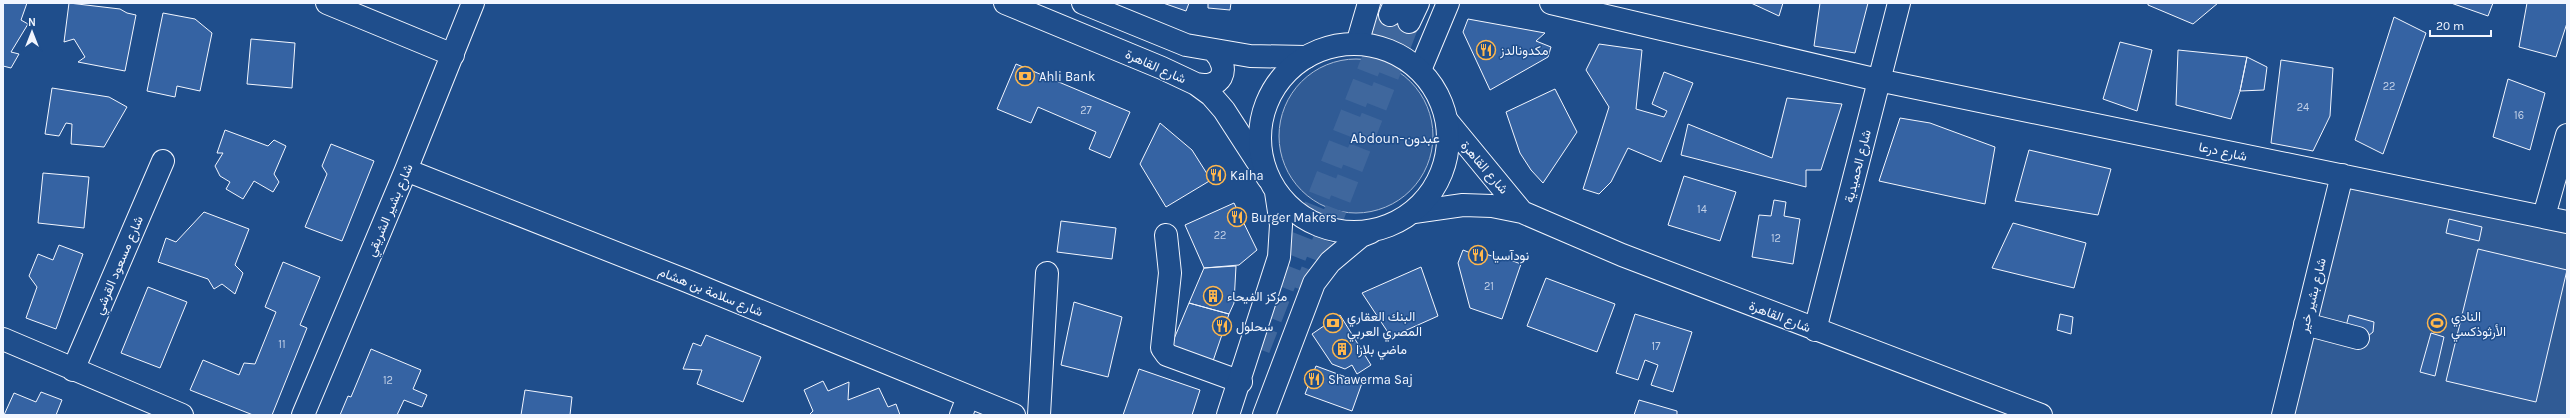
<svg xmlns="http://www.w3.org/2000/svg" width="2570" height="418" font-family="Karla,Vazirmatn,sans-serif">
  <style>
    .built { fill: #305b95; stroke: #a8bbd7 }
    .building { fill: #3563a3; stroke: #f2f6ff }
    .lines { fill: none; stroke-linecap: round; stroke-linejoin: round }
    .highway-tunnel { stroke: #3f679d; stroke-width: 22; stroke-dasharray: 22 11; stroke-linecap: butt }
    .minor-casing { stroke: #f2f6ff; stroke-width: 24 }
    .major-casing { stroke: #f2f6ff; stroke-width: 24 }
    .highway-casing { stroke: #f2f6ff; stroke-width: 24 }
    .minor { stroke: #1f4e8c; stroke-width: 22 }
    .major { stroke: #1f4e8c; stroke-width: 22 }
    .highway { stroke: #1f4e8c; stroke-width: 22 }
    .labels { text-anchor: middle; stroke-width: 3; stroke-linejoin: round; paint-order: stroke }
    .number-label { font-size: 11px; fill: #c3d1e8 }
    .poi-label { font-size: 13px; fill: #f2f6ff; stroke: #1f4e8c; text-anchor: start }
    .street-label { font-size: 13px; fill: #f2f6ff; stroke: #1f4e8c }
    .neighbourhood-label { font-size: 14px; fill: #f2f6ff; stroke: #1f4e8c }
  </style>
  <rect width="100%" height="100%" fill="#1f4e8c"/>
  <path class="built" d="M1279 136a77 77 0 1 1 154 0a77 77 0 1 1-154 0Z
    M 2344,180 L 2567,231 L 2567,415 L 2284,415 Z"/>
  <path class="building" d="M 3,3 L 27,3 L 21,20 L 28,24 L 11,52 L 19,54 L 11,68 L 3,66 Z
    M 69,3 L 120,9 L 127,13 L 136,15 L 125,71 L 78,62 L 85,57 L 74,39 L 64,42 Z
    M 1163,3 L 1189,3 L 1186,11 Z
    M 1208,3 L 1231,3 L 1230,10 L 1208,8 Z
    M 1751,3 L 1783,3 L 1779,16 Z
    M 1820,3 L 1868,3 L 1855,53 L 1814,46 Z
    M 2148,3 L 2218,3 L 2193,24 L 2148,5 Z
    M 2451,3 L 2493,3 L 2488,16 Z
    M 2527,3 L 2567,3 L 2567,23 L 2556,57 L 2519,47 Z
    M 163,13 L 195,19 L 212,33 L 200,91 L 177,86 L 175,97 L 147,91 Z
    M 2394,17 L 2426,33 L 2383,154 L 2355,140 Z
    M 1468,19 L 1545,33 L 1536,41 L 1551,47 L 1548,57 L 1490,90 L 1463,32 Z
    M 251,39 L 295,43 L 292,88 L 247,84 Z
    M 2120,42 L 2152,50 L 2137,111 L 2103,99 Z
    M 1599,44 L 1642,50 L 1636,109 L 1664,117 L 1667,111 L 1652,104 L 1664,72 L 1693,83 L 1661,162 L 1628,148 L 1611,182 L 1599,194 L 1583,189 L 1609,107 L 1586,70 Z
    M 2178,50 L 2247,57 L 2240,91 L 2231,119 L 2176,105 Z
    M 2247,57 L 2267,67 L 2264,90 L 2240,91 Z
    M 2281,60 L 2333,68 L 2330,116 L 2313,151 L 2271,143 Z
    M 1016,64 L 1130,112 L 1110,158 L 1089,149 L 1096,132 L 1038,107 L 1031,123 L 997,109 Z
    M 2508,79 L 2545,93 L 2530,150 L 2493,137 Z
    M 52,88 L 109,97 L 127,107 L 104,147 L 71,144 L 72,124 L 66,123 L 59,136 L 45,134 Z
    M 1555,89 L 1577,132 L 1543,183 L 1531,170 L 1520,153 L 1506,112 Z
    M 1787,98 L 1842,104 L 1821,170 L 1806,170 L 1806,187 L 1681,155 L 1688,124 L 1772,158 Z
    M 1900,118 L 1930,123 L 1995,147 L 1985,204 L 1879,181 Z
    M 1160,123 L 1192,150 L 1211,180 L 1166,207 L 1140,164 Z
    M 225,130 L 268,146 L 274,140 L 286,146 L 274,174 L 279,182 L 273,192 L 254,181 L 243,199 L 226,189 L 230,182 L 220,176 L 215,166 L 223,153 L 217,153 Z
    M 331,144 L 374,161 L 342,241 L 305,227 L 327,174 L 322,166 Z
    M 2029,150 L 2111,169 L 2098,215 L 2015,201 Z
    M 43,173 L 89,177 L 84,228 L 38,223 Z
    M 1684,176 L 1736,192 L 1720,241 L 1668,225 Z
    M 1774,200 L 1786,202 L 1784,216 L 1800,219 L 1793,264 L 1752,257 L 1759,215 L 1771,216 Z
    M 1234,203 L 1257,250 L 1239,265 L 1204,268 L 1185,225 Z
    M 204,212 L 249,229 L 235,265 L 243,273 L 235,294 L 222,284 L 214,289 L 208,279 L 158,262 L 166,238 L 176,242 Z
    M 2449,219 L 2482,227 L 2479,241 L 2446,233 Z
    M 1061,221 L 1116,228 L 1112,259 L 1057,252 Z
    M 2013,223 L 2086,243 L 2074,288 L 1992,268 Z
    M 59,245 L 83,254 L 56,329 L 26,318 L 37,287 L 29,276 L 38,254 L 53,260 Z
    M 2478,249 L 2567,270 L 2536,402 L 2446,381 Z
    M 1463,250 L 1481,257 L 1482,253 L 1502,259 L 1502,257 L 1521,264 L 1502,319 L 1470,308 L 1458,263 Z
    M 283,262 L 320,277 L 300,325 L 307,328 L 272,415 L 253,415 L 190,390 L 203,360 L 239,375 L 244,363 L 255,364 L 276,312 L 265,307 Z
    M 1236,266 L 1234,303 L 1229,314 L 1189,303 L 1204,268 Z
    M 1421,267 L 1438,316 L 1391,337 L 1362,293 Z
    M 1546,278 L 1615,304 L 1597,352 L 1527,326 Z
    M 148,287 L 187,302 L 160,368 L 121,353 Z
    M 1074,302 L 1122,317 L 1108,377 L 1061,365 Z
    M 1189,303 L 1229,314 L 1213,361 L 1171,346 Z
    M 1635,314 L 1692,332 L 1673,392 L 1651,385 L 1658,365 L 1645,360 L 1638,380 L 1616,373 Z
    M 2060,314 L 2073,317 L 2071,334 L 2057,330 Z
    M 1340,315 L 1371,365 L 1357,374 L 1352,365 L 1345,369 L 1332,364 L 1312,334 Z
    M 2349,315 L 2374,322 L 2373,332 L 2368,336 L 2345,330 Z
    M 2431,333 L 2444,337 L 2435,376 L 2420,372 Z
    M 706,335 L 761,357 L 743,402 L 697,384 L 702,370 L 683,369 L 693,343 L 701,346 Z
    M 371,349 L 421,370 L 413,389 L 427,395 L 422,407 L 404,400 L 397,415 L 340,415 L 348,396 L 351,397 Z
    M 1316,366 L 1362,383 L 1352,411 L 1305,394 Z
    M 1139,369 L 1200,390 L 1192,415 L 1123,415 Z
    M 823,381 L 828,391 L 849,382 L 848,400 L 879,388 L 888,407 L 896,404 L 900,415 L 809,415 L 813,411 L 804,390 Z
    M 525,390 L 572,397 L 570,415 L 521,415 Z
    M 41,392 L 62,400 L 56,415 L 4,415 L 14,393 L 36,402 Z
    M 1639,400 L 1677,411 L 1677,415 L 1634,415 Z"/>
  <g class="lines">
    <path class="highway-tunnel" d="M 1304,291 L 1409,22
      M 1259,349 L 1390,15"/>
    <g class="minor-casing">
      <path id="minor" d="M 327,3 L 453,55
        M 1551,3 L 1878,80 L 2567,222
        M 1357,44 L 1369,3
        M 1420,70 L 1448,3
        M 1448,122 L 1522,212
        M 406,170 L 687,281 L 1014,415
        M 1414,212 L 1463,205 L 1492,206 L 1522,212 L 1622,255 L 2041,415
        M 2544,216 L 2567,135
        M 1166,235 L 1170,273 L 1162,348 L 1167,355 L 1241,382
        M 2305,324 L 2358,338
        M 1815,330 L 1899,3
        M 3,339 L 182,415
        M 73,370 L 163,161
        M 303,415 L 406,170 L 473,3
        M 961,415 L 968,397
        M 1039,415 L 1047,273
        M 2283,415 L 2342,175"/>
    </g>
    <g class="major-casing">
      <path id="major" d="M 1005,3 L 1162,68 L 1196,84 L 1211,95 L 1224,110 L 1268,178
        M 1083,3 L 1186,45 L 1250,56 L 1306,57
        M 1196,84 C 1221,90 1232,70 1214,51"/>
    </g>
    <g class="highway-casing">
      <path id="highway" d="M 1390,15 L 1395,3
        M 1409,22 L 1418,3
        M1260 138a94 94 0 1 1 188 0a94 94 0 1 1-188 0Z
        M 1228,415 L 1279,257 L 1281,225 L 1276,192
        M 1264,415 L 1314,283 L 1330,262 L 1361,236 L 1371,232"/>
    </g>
    <use href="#minor" class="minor"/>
    <use href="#major" class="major"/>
    <use href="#highway" class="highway"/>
  </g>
  <defs>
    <g id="restaurant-ring" transform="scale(1)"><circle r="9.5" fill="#1f4e8c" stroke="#ffb74d" stroke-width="1.5"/><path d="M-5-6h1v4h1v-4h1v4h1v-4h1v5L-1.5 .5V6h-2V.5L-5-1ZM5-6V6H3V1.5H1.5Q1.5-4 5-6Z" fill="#ffb74d"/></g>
    <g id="bank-ring" transform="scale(1)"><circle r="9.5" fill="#1f4e8c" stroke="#ffb74d" stroke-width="1.5"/><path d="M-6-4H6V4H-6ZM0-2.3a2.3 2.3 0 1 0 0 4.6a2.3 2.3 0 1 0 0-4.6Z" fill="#ffb74d"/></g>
    <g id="building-ring" transform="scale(1)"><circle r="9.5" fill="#1f4e8c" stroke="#ffb74d" stroke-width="1.5"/><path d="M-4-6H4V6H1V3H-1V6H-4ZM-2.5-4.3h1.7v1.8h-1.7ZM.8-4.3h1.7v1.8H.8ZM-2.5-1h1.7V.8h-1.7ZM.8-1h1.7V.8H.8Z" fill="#ffb74d"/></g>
    <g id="stadium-ring" transform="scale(1)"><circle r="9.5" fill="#1f4e8c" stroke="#ffb74d" stroke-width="1.5"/><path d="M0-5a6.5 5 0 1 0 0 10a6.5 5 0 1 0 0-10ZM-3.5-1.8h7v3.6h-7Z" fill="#ffb74d"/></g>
  </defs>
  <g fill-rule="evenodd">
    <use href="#restaurant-ring" x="1486" y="50"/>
    <use href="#bank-ring" x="1025" y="76"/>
    <use href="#restaurant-ring" x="1216" y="175"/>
    <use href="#restaurant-ring" x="1237" y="217"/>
    <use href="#restaurant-ring" x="1478" y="255"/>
    <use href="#building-ring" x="1213" y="296"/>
    <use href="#bank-ring" x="1333" y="323"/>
    <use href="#stadium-ring" x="2437" y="323"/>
    <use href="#restaurant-ring" x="1222" y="326"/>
    <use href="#building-ring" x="1342" y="349"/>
    <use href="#restaurant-ring" x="1314" y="379"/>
  </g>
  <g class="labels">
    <g class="number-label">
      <text x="2389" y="90">22</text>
      <text x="2303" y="111">24</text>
      <text x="1086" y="114">27</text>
      <text x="2519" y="119">16</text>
      <text x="1702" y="213">14</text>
      <text x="1220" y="239">22</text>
      <text x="1776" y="242">12</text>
      <text x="1489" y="290">21</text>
      <text x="282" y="348">11</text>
      <text x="1656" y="350">17</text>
      <text x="388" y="384">12</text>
    </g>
    <g class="poi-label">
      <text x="1500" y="55">مكدونالدز</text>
      <text x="1039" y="81">Ahli Bank</text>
      <text x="1230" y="180">Kalha</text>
      <text x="1251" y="222">Burger Makers</text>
      <text x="1492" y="260">نودآسيا</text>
      <text x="1227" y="301">مركز الفيحاء</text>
      <text x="1347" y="321">البنك العقاري<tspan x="1347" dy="15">المصري العربي</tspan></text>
      <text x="2451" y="321">النادي<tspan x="2451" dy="15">الأرثوذكسي</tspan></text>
      <text x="1236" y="331">سحلول</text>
      <text x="1356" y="354">ماضي بلازا</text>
      <text x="1328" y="384">Shawerma Saj</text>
    </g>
    <g class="street-label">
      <text transform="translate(1156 66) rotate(24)" y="5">شارع القاهرة</text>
      <text transform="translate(2223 151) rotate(12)" y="5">شارع درعا</text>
      <text transform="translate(1857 166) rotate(-76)" y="5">شارع الحميدية</text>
      <text transform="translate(1485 167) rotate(49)" y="5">شارع القاهرة</text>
      <text transform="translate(389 210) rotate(-67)" y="5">شارع بشير الشريقي</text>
      <text transform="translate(118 265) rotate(-67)" y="5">شارع مسعود القرشي</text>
      <text transform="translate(711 291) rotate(22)" y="5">شارع سلامة بن هشام</text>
      <text transform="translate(2312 295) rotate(-76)" y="5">شارع بشير خير</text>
      <text transform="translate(1780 316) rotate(21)" y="5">شارع القاهرة</text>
    </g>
    <g class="neighbourhood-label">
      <text x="1395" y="143">Abdoun-عبدون</text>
    </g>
  </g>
  <rect width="2570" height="418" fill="none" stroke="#f2f6ff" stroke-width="8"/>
  <g transform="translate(32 32)" stroke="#1f4e8c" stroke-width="3" paint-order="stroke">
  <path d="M0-3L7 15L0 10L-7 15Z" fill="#f2f6ff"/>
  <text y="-6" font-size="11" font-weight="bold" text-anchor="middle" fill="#f2f6ff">N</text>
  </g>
  <path d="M2430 30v6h61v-6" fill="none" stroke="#f2f6ff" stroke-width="2"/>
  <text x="2436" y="30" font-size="12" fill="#f2f6ff" stroke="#1f4e8c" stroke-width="3" paint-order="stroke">20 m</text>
</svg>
